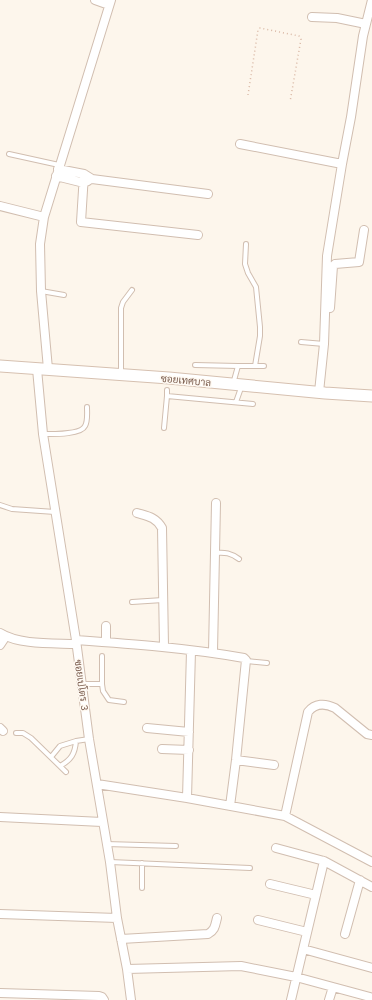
<svg xmlns="http://www.w3.org/2000/svg" width="372" height="1000" font-family="'Work Sans',Sarabun,sans-serif">
  <style>
    .lines { fill: none; stroke-linecap: round; stroke-linejoin: round }
    .lane-casing { stroke: #d1beb0; stroke-width: 6 }
    .street-casing { stroke: #d1beb0; stroke-width: 10 }
    .secondary-casing { stroke: #d6c0b0; stroke-width: 13 }
    .path { stroke: #d9b8a5; stroke-width: 1.5; stroke-dasharray: 1 3; stroke-linecap: butt }
    .lane { stroke: #fff; stroke-width: 4 }
    .street { stroke: #fff; stroke-width: 8 }
    .secondary { stroke: #fff; stroke-width: 11 }
    .labels { text-anchor: middle; stroke-width: 3; stroke-linejoin: round; paint-order: stroke }
    .street-label { font-size: 10px; fill: #7a5c4d; stroke: #fffaf3 }
  </style>
  <rect width="100%" height="100%" fill="#fdf6ec"/>
  <g class="lines">
    <g class="lane-casing">
      <path id="lane" d="M 9,154 L 59,165
        M 246,244 L 245,264 L 248,273 L 256,287 L 260,327 L 260,336 L 255,366
        M 41,291 L 64,295
        M 301,342 L 324,344
        M 195,365 L 238,366
        M 121,373 L 121,308 L 123,302 L 132,290
        M 233,384 L 238,366 L 264,366
        M 167,390 L 167,396 L 253,404
        M 236,402 L 242,385
        M 164,428 L 167,396
        M 43,434 C 52,434 81,435 85,426 C 88,421 87,413 87,407
        M 0,505 L 12,509 L 55,512
        M 215,553 C 225,552 231,553 239,559
        M 132,602 L 163,600
        M 102,656 L 102,684
        M 247,661 L 267,663
        M 82,684 L 102,684 L 103,691 L 109,700 L 124,702
        M 16,733 L 23,733 L 31,738 L 66,772
        M 51,757 L 60,746 L 76,741
        M 60,766 C 71,760 75,754 76,741 L 89,739
        M 106,844 L 176,846
        M 110,862 L 250,868
        M 142,863 L 142,888"/>
    </g>
    <g class="street-casing">
      <path id="street" d="M 95,0 L 109,5
        M 312,17 L 337,18 L 366,24
        M 240,144 L 342,164
        M 58,169 L 84,174 L 92,179 L 208,194
        M 84,174 L 81,222 L 198,235
        M 56,176 L 84,183 L 88,181
        M 0,206 L 44,217
        M 330,308 L 333,266 L 335,264 L 359,262 L 364,230
        M 37,369 L 43,434 L 76,640 L 89,739 L 110,862 L 117,918 L 127,969 L 131,1000
        M 48,369 L 41,291 L 40,244 L 44,217 L 111,0
        M 319,392 L 324,344 L 327,256 L 342,164 L 351,117 L 363,36 L 372,0
        M 137,513 C 147,516 156,517 162,528 L 164,646
        M 0,633 C 19,645 53,643 76,644
        M 76,640 C 132,644 188,648 244,658 L 246,660 L 236,760 L 230,806
        M 106,642 L 106,626
        M 0,645 L 6,636
        M 213,652 L 216,503
        M 0,728 L 3,731
        M 147,728 L 189,732
        M 162,749 L 189,750
        M 236,760 L 274,765
        M 97,784 L 187,798 L 285,816 L 372,862
        M 187,798 L 191,651
        M 285,816 L 308,712 C 315,703 325,703 335,708 L 367,734 L 372,735
        M 0,817 L 102,822
        M 276,848 L 324,861 L 291,1000
        M 324,861 L 372,887
        M 270,884 L 316,895
        M 0,914 L 117,918
        M 258,920 L 307,932
        M 345,934 L 360,880
        M 121,939 L 208,934 C 215,930 215,926 217,918
        M 303,949 L 372,968
        M 127,969 L 241,966 L 296,977 L 370,997
        M 0,993 L 99,996 L 102,997 L 104,1000
        M 329,1000 L 333,987"/>
    </g>
    <g class="secondary-casing">
      <path id="secondary" d="M 0,366 L 169,378 L 325,393 L 372,396"/>
    </g>
    <path class="path" d="M 248,95 L 258,30 L 260,28 L 299,36 L 301,39 L 290,102"/>
    <use href="#lane" class="lane"/>
    <use href="#street" class="street"/>
    <use href="#secondary" class="secondary"/>
  </g>
  <g class="labels">
    <g class="street-label">
      <text transform="translate(186 380) rotate(5)" y="4">ซอยเทศบาล</text>
      <text transform="translate(82 685) rotate(82)" y="4">ซอยเปโตร 3</text>
    </g>
  </g>
</svg>
